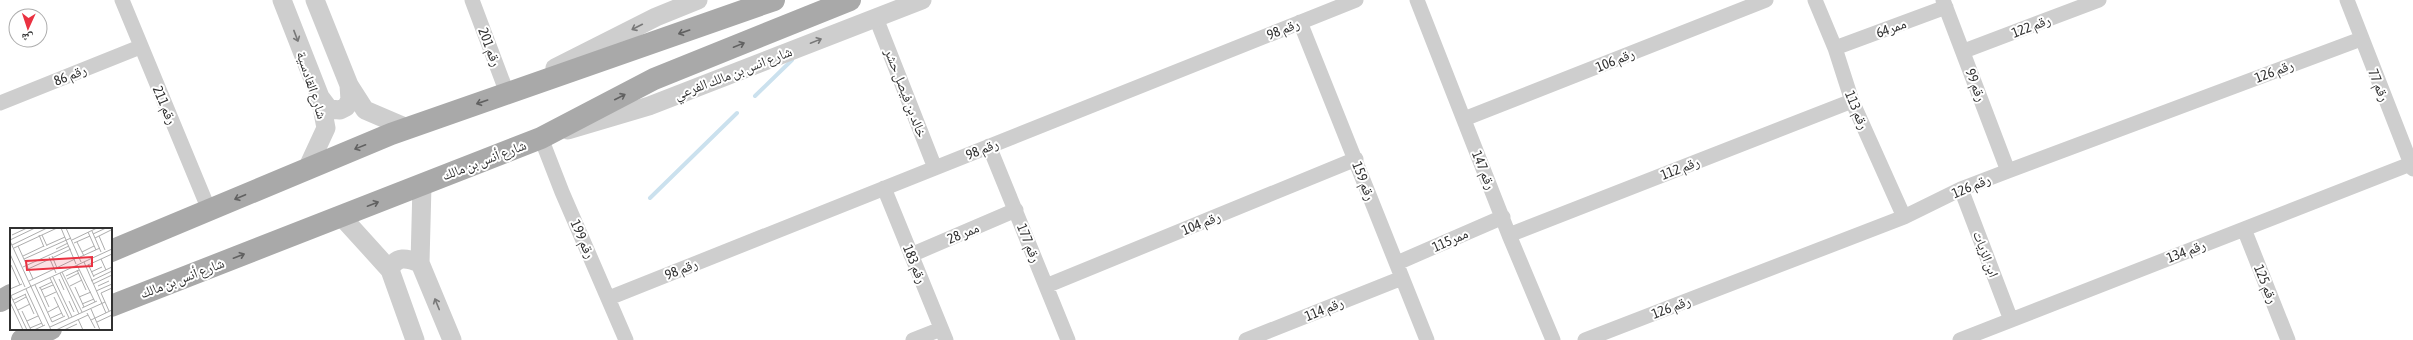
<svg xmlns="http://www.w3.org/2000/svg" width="2413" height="340" font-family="'Asap Condensed','Noto Naskh Arabic',sans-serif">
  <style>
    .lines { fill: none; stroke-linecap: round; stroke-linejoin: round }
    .stream { stroke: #cbe1ee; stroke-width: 4 }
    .minor { stroke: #cecece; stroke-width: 15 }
    .tertiary { stroke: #cecece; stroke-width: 19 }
    .primary { stroke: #a9a9a9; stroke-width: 22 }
    .oneway { stroke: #787878 }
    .oneway2 { stroke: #616161 }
    .labels { text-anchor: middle; stroke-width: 4; stroke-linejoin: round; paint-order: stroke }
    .street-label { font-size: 14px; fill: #313131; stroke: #fff }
    .inset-road { fill: none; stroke: #adadad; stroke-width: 1 }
    .view { fill: #ea3141; fill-opacity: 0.15; stroke: #ea3141; stroke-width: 2 }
    .inset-edge { fill: none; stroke: #313131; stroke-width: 2 }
  </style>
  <rect width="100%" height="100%" fill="#fff"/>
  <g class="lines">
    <path class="stream" d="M 755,96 L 792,60
      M 650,198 L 737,113"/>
    <path class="minor" d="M 122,0 L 209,210
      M 472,0 L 507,93
      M 1417,0 L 1509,235 L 1553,340
      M 1815,0 L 1835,48 L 1852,101 L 1904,217
      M 1943,0 L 2008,171
      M 2347,0 L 2413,169
      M 876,18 L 935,168
      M 1300,22 L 1427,340
      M 1835,48 L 1946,7
      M 1964,51 L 2099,0
      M 0,103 L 140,47
      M 1464,119 L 1766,0
      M 541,138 L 562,192 L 626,340
      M 989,146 L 1068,340
      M 884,188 L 946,340
      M 1961,189 L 2011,320
      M 2244,229 L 2288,340
      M 1509,235 L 1852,101
      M 911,255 L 1016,210
      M 1397,263 L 1503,217
      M 1046,286 L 1356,159
      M 609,298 L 1356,0
      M 913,340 L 941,329
      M 1246,340 L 1402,278
      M 1585,340 L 1904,217 L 1961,189 L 2008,171 L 2361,39
      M 1960,340 L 2413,163"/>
    <path class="tertiary" d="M 282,0 L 320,97 L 326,128 L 307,169
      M 315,0 L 349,85 L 365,110 L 407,128
      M 555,68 L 656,17 L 698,0
      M 320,97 L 329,109 L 340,110 L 346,107 L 350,100 L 349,85
      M 568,130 L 649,106 L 922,0
      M 422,185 L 420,263 L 452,340
      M 341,216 L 390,270 L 415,340
      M 390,270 C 396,255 407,258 420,263"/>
    <path class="primary" d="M 111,251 L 391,134 L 774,0
      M 0,301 L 11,295
      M 111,306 L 541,138 L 654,79 L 850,0
      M 22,340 L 51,329"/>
  </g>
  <defs><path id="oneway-shaft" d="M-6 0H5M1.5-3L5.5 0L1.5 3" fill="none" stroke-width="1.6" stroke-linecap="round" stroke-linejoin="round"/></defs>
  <g class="oneway">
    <use href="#oneway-shaft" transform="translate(637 27) rotate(153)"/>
    <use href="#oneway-shaft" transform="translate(296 36) rotate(69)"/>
    <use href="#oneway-shaft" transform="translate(816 41) rotate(-22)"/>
    <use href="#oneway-shaft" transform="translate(437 304) rotate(-112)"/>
  </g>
  <g class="oneway2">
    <use href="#oneway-shaft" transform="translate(684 32) rotate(161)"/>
    <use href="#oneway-shaft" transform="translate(739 45) rotate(-22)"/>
    <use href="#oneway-shaft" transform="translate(620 97) rotate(-27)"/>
    <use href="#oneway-shaft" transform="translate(482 102) rotate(161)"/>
    <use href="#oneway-shaft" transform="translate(360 147) rotate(158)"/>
    <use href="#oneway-shaft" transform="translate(240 197) rotate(157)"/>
    <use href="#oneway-shaft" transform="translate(373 204) rotate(-21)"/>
    <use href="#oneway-shaft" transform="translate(239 256) rotate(-21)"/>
  </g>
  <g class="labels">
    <g class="street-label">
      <text transform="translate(2031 26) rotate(-21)" y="5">رقم 122</text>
      <text transform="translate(1891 28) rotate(-20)" y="5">ممر64</text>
      <text transform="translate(1283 29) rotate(-22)" y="5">رقم 98</text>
      <text transform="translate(490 47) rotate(69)" y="5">رقم 201</text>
      <text transform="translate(1615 60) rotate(-22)" y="5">رقم 106</text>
      <text transform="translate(2274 71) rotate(-21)" y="5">رقم 126</text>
      <text transform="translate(733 73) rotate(-21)" y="5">شارع انس بن مالك الفرعي</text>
      <text transform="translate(70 75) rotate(-22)" y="5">رقم 86</text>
      <text transform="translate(312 85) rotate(72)" y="5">شارع القادسية</text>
      <text transform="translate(1976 85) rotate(69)" y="5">رقم 99</text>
      <text transform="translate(2379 85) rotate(68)" y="5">رقم 77</text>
      <text transform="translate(906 93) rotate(69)" y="5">خالد بن فيصل حشر</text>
      <text transform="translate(165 105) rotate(67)" y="5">رقم 211</text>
      <text transform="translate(1857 110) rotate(68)" y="5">رقم 113</text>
      <text transform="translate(982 149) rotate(-22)" y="5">رقم 98</text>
      <text transform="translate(484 160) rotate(-21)" y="5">شارع أنس بن مالك</text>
      <text transform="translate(1680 168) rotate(-21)" y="5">رقم 112</text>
      <text transform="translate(1484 170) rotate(68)" y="5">رقم 147</text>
      <text transform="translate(1364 181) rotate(69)" y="5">رقم 159</text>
      <text transform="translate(1971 186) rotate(-23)" y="5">رقم 126</text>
      <text transform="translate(1201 223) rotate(-22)" y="5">رقم 104</text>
      <text transform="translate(963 233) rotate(-23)" y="5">ممر 28</text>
      <text transform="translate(583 239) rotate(66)" y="5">رقم 199</text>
      <text transform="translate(1450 240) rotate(-24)" y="5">ممر115</text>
      <text transform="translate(1029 243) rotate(68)" y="5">رقم 177</text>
      <text transform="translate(2186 251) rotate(-21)" y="5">رقم 134</text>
      <text transform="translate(1986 254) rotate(69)" y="5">ابن الزيات</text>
      <text transform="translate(915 264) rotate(68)" y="5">رقم 183</text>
      <text transform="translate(681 269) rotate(-22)" y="5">رقم 98</text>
      <text transform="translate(182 278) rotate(-21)" y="5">شارع أنس بن مالك</text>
      <text transform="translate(2266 284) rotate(68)" y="5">رقم 125</text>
      <text transform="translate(1671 307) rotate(-21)" y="5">رقم 126</text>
      <text transform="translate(1324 309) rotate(-22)" y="5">رقم 114</text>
    </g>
  </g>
  <g transform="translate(10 228)">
    <rect width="102" height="102" fill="#fff"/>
    <path class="inset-road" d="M 51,0 L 66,36M 56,0 L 71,34M 82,3 L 91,24M 78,4 L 86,22M 83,6 L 96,0M 2,7 L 17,0M 29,7 L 34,19M 32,7 L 37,18M 89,8 L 95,22M 85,10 L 101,2M 0,12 L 25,0M 62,12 L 87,0M 0,13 L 41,102M 67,14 L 74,28M 64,15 L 80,8M 2,17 L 37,0M 37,17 L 55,9M 8,18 L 23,51M 4,20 L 47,0M 46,21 L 58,15M 72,24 L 84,18M 0,26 L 15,59M 13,28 L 34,18M 42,28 L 47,40M 39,29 L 46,45M 70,29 L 90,20M 42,30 L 61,21M 14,31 L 61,10M 91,31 L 96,42M 74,34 L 96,85M 78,36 L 84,49M 1,37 L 10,57M 67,37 L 85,74M 78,37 L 102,26M 13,39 L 59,18M 18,41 L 40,31M 67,42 L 76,62M 52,44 L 72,84M 81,44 L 92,39M 50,45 L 69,86M 56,48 L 69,42M 83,48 L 102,39M 43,49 L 62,89M 40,50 L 59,90M 49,51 L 54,62M 57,51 L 69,45M 19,53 L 65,31M 81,53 L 102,43M 83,56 L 102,47M 25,57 L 42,94M 60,58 L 72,52M 88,58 L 99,53M 30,59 L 39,79M 65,59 L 74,79M 29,60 L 42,54M 0,61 L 12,56M 16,61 L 33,98M 31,62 L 43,57M 86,63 L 102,56M 91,65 L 99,83M 91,65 L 102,60M 15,66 L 24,86M 0,68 L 102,21M 1,68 L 17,102M 35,69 L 46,64M 44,69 L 53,88M 69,69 L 81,64M 3,72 L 16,66M 59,73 L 64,84M 0,74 L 13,102M 5,75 L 16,69M 72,76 L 84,71M 72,80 L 87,73M 81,81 L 90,102M 8,82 L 20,76M 12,83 L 21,102M 38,84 L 49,78M 77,85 L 85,100M 41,90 L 52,85M 68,91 L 73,102M 81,92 L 102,82M 17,93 L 28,88M 42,94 L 55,88M 87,94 L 102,87M 40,99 L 95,74M 20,100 L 32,95M 24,102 L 35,97M 46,102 L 78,87M 54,102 L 67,96"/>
    <path class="view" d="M 82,29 L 82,38 L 17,42 L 16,33 Z"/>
    <rect width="102" height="102" class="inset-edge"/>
  </g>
  <g transform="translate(28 28) rotate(183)"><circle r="19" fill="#ffffff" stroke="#adadad"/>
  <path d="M0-3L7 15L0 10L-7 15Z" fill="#ea3141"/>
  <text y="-6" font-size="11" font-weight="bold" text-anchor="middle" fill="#313131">ش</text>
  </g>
</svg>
